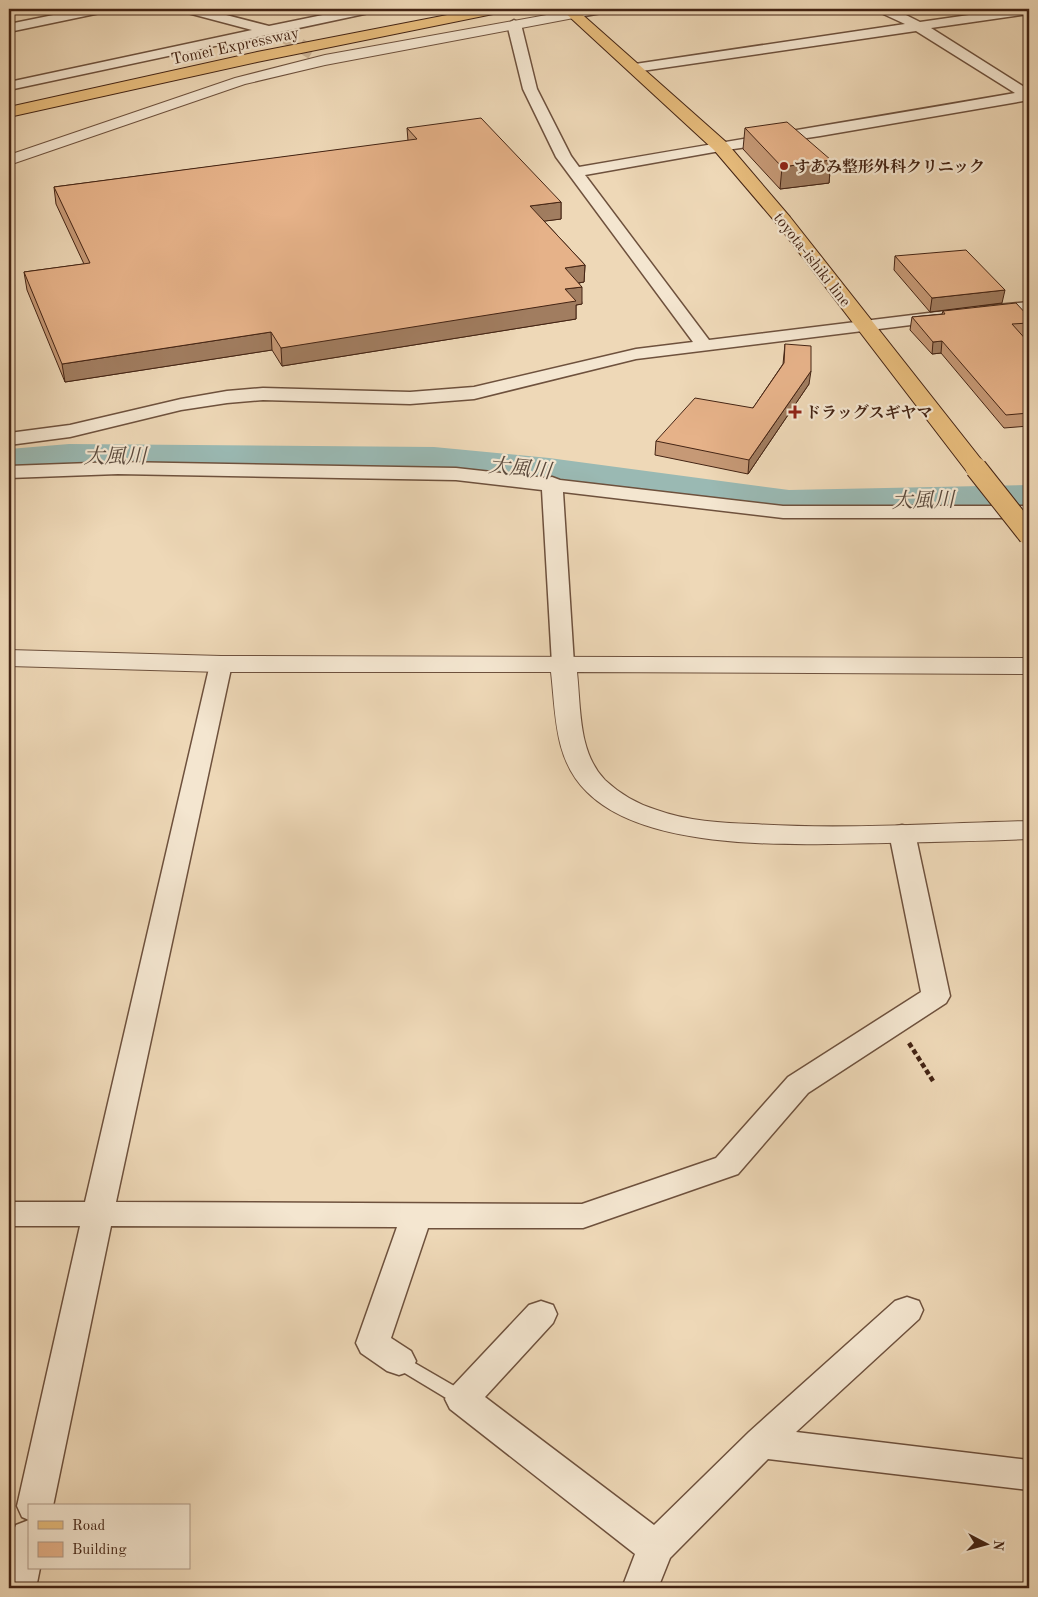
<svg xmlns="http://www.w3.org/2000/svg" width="1038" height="1597" font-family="'Old Standard TT','Noto Serif JP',serif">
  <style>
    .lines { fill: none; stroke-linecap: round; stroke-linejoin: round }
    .river { fill: #9ab9b3; fill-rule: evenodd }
    .minor-tunnel { stroke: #ccb496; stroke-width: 14; stroke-dasharray: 14 8; stroke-linecap: butt }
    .service-casing { stroke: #6e513d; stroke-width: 3 }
    .minor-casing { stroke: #6e513d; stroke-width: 3 }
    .tertiary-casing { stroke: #6e513d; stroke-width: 2 }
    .primary-casing { stroke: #442414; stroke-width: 2 }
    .motorway-casing { stroke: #442414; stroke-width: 2 }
    .path { stroke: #442414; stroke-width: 4.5; stroke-dasharray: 5 3; stroke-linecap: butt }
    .service { fill: #f4e6d0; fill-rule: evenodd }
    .minor { fill: #f4e6d0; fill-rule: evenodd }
    .tertiary { fill: #f4e6d0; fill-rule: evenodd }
    .primary { fill: #e7bc7c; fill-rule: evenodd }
    .motorway { fill: #e7bc7c; fill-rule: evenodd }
    .primary-bridge-casing { stroke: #442414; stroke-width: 23; stroke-linecap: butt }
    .primary-bridge { stroke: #e7bc7c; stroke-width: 21 }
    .wall { fill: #c69976; stroke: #442414 }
    .shaded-wall { fill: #a17d60; stroke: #442414 }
    .building { fill: #e6b289; stroke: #442414 }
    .poi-dot { fill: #8f2418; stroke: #f4e6d0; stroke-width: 2 }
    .labels { text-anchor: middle; stroke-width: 4.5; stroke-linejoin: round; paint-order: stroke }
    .far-street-label { font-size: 16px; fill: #442414; stroke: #f4e6d0 }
    .far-poi-label { font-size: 16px; font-weight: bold; fill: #442414; stroke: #f4e6d0; text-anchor: start }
    .water-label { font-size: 21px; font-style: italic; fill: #5a493c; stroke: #f4e6d0 }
  </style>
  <rect width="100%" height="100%" fill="#eed8b7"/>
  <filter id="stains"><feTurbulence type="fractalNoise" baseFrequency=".004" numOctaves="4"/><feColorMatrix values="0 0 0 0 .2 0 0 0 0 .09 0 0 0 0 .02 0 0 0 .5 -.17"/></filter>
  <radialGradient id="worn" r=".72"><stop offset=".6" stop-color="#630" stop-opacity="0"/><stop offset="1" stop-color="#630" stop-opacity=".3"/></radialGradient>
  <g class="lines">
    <path class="river" d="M 69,444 L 434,447 L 549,458 L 789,490 L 1029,485 L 1029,510 L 789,516 L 549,482 L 434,471 L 69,468 L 9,473 L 9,449 Z"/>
    <path class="minor-tunnel" d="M 281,34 L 318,56"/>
    <g class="service-casing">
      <path id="service" d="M 399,1354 L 468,1394 L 471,1399 L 468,1404 L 462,1406 L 456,1404 L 393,1366 L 391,1361 L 393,1356 Z"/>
    </g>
    <g class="minor-casing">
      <path id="minor" d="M 83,9 L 106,9 L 100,13 L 9,32 L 9,24 Z
        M 183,9 L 203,9 L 269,26 L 352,9 L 375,9 L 369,13 L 9,90 L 9,82 L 252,30 L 184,12 Z
        M 582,9 L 608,9 L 607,12 L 574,18 L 568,14 L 569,11 Z
        M 878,9 L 894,9 L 920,22 L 1011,9 L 1029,9 L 1029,14 L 931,28 L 1029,90 L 1029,100 L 820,136 L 720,151 L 585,175 L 709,340 L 945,311 L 951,312 L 954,316 L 951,320 L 636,359 L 474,399 L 410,404 L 263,400 L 227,403 L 181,410 L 70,437 L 9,445 L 9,433 L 70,425 L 181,399 L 227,391 L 263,388 L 410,392 L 474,387 L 636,349 L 693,342 L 556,157 L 523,89 L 507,24 L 514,20 L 521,24 L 537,89 L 571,156 L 579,167 C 724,141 870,119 1015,93 L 916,31 L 635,72 L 628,68 L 635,64 L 905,24 L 879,12 Z
        M 1029,302 L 1029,312 L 987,316 L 981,315 L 978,311 L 981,307 L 987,306 Z
        M 118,462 L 456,468 L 546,478 L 552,477 L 560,480 L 783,506 L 1029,506 L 1029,518 L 783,518 L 563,492 L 574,664 L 571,669 L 563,671 L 555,669 L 552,664 L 542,490 L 456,480 L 118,474 L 9,478 L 9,466 Z
        M 221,657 L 229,659 L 232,664 L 116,1202 L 582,1204 L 716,1158 L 788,1077 L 921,992 L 889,833 L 893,827 L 902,825 L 911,827 L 915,833 L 950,996 L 946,1003 L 808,1093 L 738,1174 L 583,1228 L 428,1228 L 391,1338 L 411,1351 L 416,1361 L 411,1371 L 399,1375 L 387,1371 L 361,1353 L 356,1343 L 397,1227 L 111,1226 L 53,1506 L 29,1506 L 29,1520 L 22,1517 L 17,1506 L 80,1226 L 9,1226 L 9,1202 L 85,1202 L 210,664 L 213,659 Z
        M 907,1297 L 919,1301 L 923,1310 L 919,1319 L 796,1432 L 1029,1460 L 1029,1490 L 768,1459 L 670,1558 L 658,1588 L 622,1588 L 635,1554 L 450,1409 L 445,1399 L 450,1389 L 529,1305 L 541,1301 L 553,1305 L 557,1314 L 553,1323 L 485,1397 L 654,1525 L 749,1432 L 895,1301 Z
        M 29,1520 L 29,1568 L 40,1568 L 36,1588 L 9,1588 C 9,1566 7,1545 16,1525 Z"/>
    </g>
    <g class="tertiary-casing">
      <path id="tertiary" d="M 574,10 L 579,11 L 581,14 L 579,17 L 325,65 L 245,84 L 9,165 L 9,155 L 235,78 L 325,55 Z
        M 9,650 L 221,656 L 1029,658 L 1029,674 L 577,672 C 581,708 578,752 605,780 C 620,794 637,804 657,810 C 687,821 722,823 753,824 C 845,830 937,823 1029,821 L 1029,839 C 981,841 934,842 886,843 C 803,844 649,854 587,792 C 554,760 556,715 551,672 L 221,672 L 9,666 Z"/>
    </g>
    <g class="primary-casing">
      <path id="primary" d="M 561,9 L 576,9 L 726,142 L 790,217 L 984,463 L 987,468 L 984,473 L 976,475 L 968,473 L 778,225 L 714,150 Z"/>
    </g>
    <g class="motorway-casing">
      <path id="motorway" d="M 478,9 L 505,9 L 503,12 L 498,13 L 257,62 L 9,117 L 9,107 L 257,52 Z"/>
    </g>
    <path class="path" d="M 909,1043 L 933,1081"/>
    <use href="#service" class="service"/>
    <use href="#minor" class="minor"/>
    <use href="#tertiary" class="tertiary"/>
    <use href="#primary" class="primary"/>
    <use href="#motorway" class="motorway"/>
    <g class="primary-bridge-casing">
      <path id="primary-bridge" d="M 976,468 L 1029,535"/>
    </g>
    <use href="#primary-bridge" class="primary-bridge"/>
  </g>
  <path class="wall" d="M 407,128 L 561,202 L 561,219 L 544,221 L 585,265 L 584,282 L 579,283 L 582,304 L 576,305 L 576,319 L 282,366 L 272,350 L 65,382 L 27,290 L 24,272 L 84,264 L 56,204 L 54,187 L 408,141 Z
    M 745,128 L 831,160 L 829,183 L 780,189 L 743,149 Z
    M 895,256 L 1002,303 L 930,312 L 894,270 Z
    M 943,311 L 1029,317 L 1029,335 L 1023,336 L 1029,343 L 1029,427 L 1029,426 L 1004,428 L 941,353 L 932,354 L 910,330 L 912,317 L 942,314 Z
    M 785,344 L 809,384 L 748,474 L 655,455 L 656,441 L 753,408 L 783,364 Z"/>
  <path class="shaded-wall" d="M 831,160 L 829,183 L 780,189 L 782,167 Z
    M 561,202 L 561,219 L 530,223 L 530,206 Z
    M 585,265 L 584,282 L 565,285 L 565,268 Z
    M 582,287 L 582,304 L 576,305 L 576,319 L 282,366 L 281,348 L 565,289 Z
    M 1005,290 L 1002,303 L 930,312 L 932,298 Z
    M 271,332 L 272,350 L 65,382 L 62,364 Z
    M 942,341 L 941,353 L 932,354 L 933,342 Z
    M 811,371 L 809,384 L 748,474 L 749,460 Z"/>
  <path class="building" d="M 481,118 L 561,202 L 530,206 L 585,265 L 565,268 L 582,287 L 565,289 L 576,301 L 281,348 L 271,332 L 62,364 L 24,272 L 90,263 L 54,187 L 417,139 L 407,128 Z
    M 787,122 L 831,160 L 782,167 L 745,128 Z
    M 966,250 L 1005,290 L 932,298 L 895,256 Z
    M 1016,303 L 1029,317 L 1029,323 L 1012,324 L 1029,343 L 1029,413 L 1006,415 L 942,341 L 933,342 L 912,317 L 945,314 L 943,311 Z
    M 785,344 L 811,346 L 811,371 L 749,460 L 656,441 L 695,398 L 753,408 L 784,363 Z"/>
  <g class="poi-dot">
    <circle cx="784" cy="166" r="5"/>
    <path d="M792.5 404.5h5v5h5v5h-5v5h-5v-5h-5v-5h5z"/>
  </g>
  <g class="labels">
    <g class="far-street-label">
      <text transform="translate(235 45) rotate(-12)" y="6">Tomei Expressway</text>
      <text transform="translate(813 259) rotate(52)" y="6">toyota-ishiki line</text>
    </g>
    <g class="far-poi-label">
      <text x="794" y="172">すあみ整形外科クリニック</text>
      <text x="805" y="418">ドラッグスギヤマ</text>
    </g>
    <g class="water-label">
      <text x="115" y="463">大風川</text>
      <text transform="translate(520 468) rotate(6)" y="7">大風川</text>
      <text transform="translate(923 500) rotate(-1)" y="7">大風川</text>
    </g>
  </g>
  <rect width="1038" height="1597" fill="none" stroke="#eed8b7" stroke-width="30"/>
  <rect x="10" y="10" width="1018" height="1577" fill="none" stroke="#442414" stroke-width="2.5"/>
  <rect x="15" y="15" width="1008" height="1567" fill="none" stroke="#442414"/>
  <rect x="28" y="1504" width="162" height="65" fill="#f4e6d0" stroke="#ae9885"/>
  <rect x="38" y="1521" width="25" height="8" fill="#e7bc7c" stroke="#ae9885"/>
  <text x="72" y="1530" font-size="15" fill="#442414">Road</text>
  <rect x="38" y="1542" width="25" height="15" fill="#e6b289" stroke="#ae9885"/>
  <text x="72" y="1554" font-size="15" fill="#442414">Building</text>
  <g transform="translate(986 1544) rotate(96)" stroke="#f4e6d0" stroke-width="4" paint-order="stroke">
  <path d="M0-4L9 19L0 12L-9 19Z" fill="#442414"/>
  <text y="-8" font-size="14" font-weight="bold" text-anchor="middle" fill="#442414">N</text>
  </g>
  <rect width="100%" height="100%" filter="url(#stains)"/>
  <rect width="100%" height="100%" fill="url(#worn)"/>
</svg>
